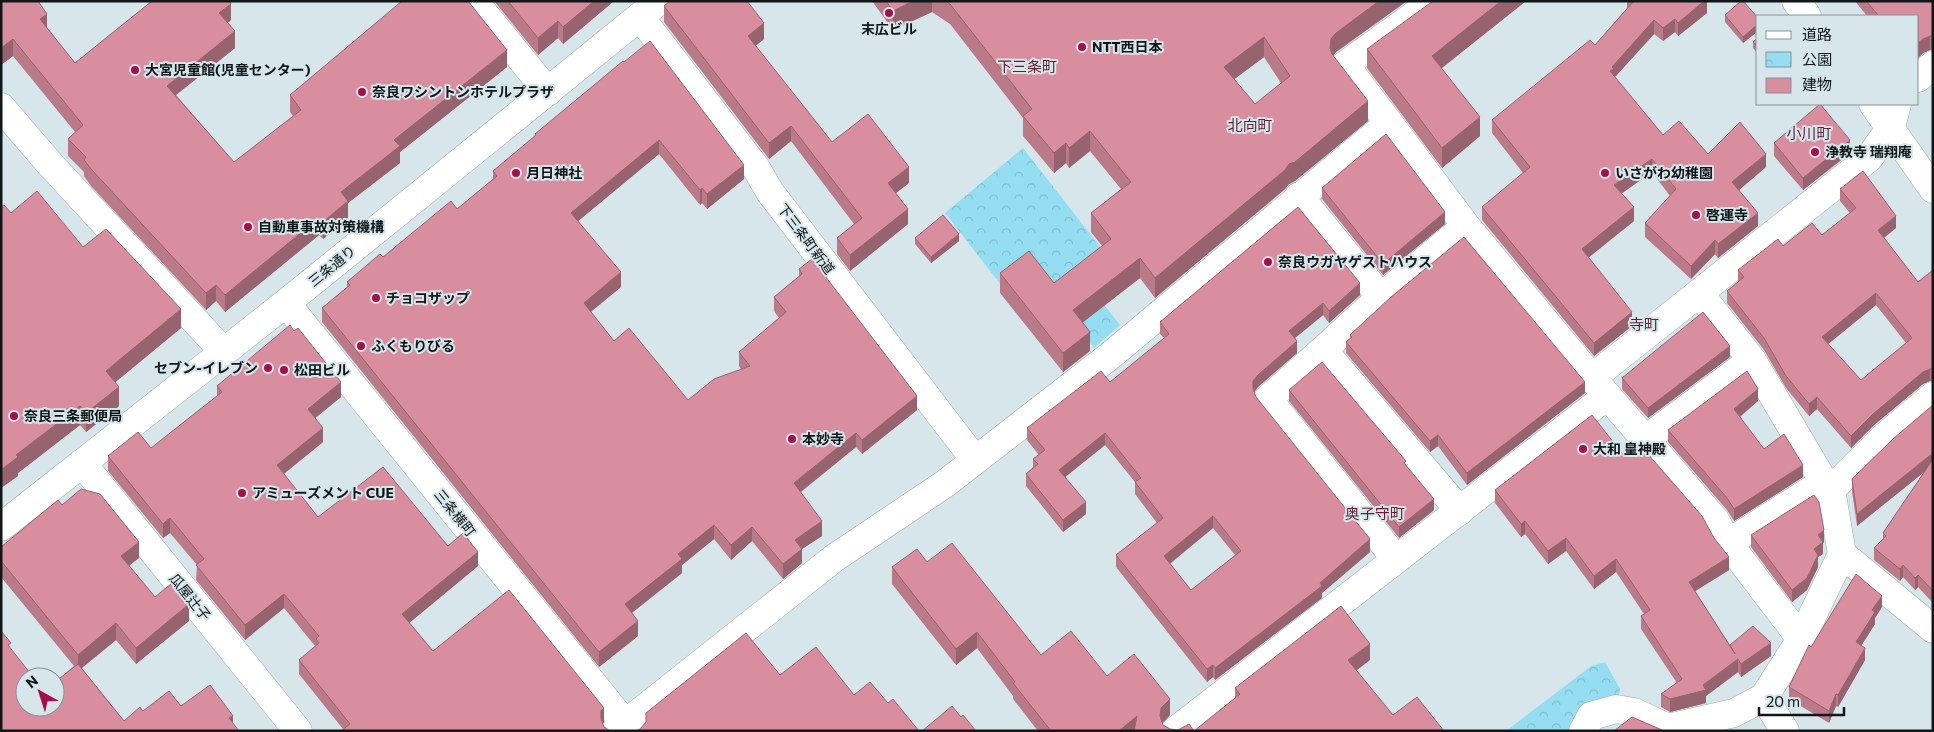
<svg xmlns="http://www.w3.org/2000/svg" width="1934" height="732" font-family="Commissioner,'Noto Sans JP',sans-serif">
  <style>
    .park { fill: url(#park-crowns) }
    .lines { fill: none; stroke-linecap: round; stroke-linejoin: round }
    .minor-casing { stroke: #9baaaf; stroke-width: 29 }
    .minor { stroke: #fff; stroke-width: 28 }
    .wall { fill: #ba7a88; fill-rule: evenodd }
    .shaded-wall { fill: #97636f }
    .building { fill: #d88e9e; stroke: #97636f; fill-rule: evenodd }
    .poi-dot { fill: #a40f4b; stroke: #d6e6eb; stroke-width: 2 }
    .labels { text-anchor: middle; stroke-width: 4; stroke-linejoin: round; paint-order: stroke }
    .poi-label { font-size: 14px; font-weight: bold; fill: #111718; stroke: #d6e6eb; text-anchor: start }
    .street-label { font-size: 14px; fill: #111718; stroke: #d6e6eb }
    .neighbourhood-label { font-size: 15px; fill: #631f33; stroke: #d6e6eb }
  </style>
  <defs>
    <pattern id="park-crowns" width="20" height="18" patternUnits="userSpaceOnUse" patternTransform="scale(1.25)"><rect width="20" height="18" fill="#95def2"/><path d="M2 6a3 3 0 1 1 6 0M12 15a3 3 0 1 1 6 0" fill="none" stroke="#7fbecf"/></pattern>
  </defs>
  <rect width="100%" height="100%" fill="#d6e6eb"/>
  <path class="park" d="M 1023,148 L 1108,257 L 1083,278 L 1120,325 L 1094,348 L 1028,261 L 1001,285 L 945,213 Z
    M 1605,662 L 1620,689 L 1616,709 L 1583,731 L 1506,731 L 1591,666 Z"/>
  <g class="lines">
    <g class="minor-casing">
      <path id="minor" d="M 474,1 L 548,92
        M 1796,1 L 1807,16
        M 640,17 L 756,168 L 770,192 L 975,460
        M 1918,78 L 1933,65
        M 1873,104 L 1933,189
        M 1,107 L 50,164 L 223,351
        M 1389,123 L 1466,226 L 1592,378 L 1715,520 L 1728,543 L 1801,639
        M 1299,196 L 1381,297
        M 1699,293 L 1752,360 L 1824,482 L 1831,490
        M 286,303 L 631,731
        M 1323,350 L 1268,399 L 1396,559
        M 1592,378 L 1869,158 L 1891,127 L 1897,104
        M 1646,439 L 1752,360
        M 82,463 L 298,731
        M 1460,511 L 1323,350 L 1381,297 L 1466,226
        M 1,527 L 286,303 L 659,1
        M 1728,543 L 1824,482
        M 1842,554 L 1933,629
        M 1764,697 L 1785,731
        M 616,731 L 833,559 L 946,483 L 1111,355 L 1389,123 L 1345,65 L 1434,1
        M 1175,731 L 1607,396
        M 1583,731 L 1591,716 L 1616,709 L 1634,712 L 1668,728 L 1734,713 L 1764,697 L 1801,639 L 1842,554 L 1831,490 L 1883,438 L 1933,396"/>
    </g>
    <use href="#minor" class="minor"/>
  </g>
  <path class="wall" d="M 1,1 L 47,28 L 75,63 L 152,1 L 230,1 L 231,20 L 228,23 L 235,48 L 176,95 L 234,162 L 293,116 L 290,112 L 290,95 L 507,67 L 400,152 L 400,163 L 348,203 L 348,218 L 323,239 L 319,235 L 225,312 L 216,301 L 206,310 L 91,186 L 84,176 L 84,172 L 68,156 L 68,139 L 75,132 L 13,56 L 1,65 Z
    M 494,1 L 614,1 L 563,44 L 558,38 L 538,55 Z
    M 872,1 L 1407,1 L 1336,52 L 1333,56 L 1368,121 L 1295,181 L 1289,184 L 1285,189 L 1155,298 L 1140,278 L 1083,322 L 1090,351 L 1063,372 L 1000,293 L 1000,273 L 1054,283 L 1102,246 L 1091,232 L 1091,213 L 1121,189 L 1090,151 L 1069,168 L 1066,163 L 1054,173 L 1023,136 L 1023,118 L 950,24 L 932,12 L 893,30 ZM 1264,57 L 1281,83 L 1255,104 L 1234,79 Z
    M 1526,1 L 1441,68 L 1480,136 L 1442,168 L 1367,68 L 1367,49 Z
    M 1627,1 L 1707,1 L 1707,13 L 1678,36 L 1675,32 L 1663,41 L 1654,34 L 1615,77 L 1663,135 L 1708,154 L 1766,167 L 1739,190 L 1758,226 L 1718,258 L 1715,254 L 1691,279 L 1645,237 L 1645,223 L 1670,196 L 1652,172 L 1621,193 L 1634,221 L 1588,257 L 1632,326 L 1594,356 L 1482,220 L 1482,207 L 1523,173 L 1492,133 L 1492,120 L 1595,45 L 1627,8 Z
    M 1855,1 L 1933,1 L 1933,50 L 1930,50 L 1923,53 L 1918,58 L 1918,16 L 1867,16 Z
    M 664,6 L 764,39 L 755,46 L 832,142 L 909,183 L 896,193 L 908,224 L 850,271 L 837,254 L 837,238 L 854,224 L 791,141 L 769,159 L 664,22 Z
    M 1725,15 L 1758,18 L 1758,31 L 1743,43 L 1725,22 Z
    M 1758,38 L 1758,54 L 1753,48 L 1753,42 Z
    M 623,61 L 744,179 L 707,209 L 702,203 L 700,205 L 659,154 L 578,221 L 621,287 L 591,312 L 614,341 L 688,400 L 741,369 L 739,366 L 739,352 L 779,318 L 774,311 L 774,297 L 799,276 L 799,269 L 917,410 L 862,454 L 856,447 L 801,492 L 822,536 L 802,549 L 802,563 L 783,579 L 752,541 L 731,560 L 714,539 L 682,565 L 682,573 L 632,613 L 638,636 L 599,667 L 322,322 L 322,308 L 347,287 L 347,282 L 383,257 L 457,209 L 493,179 L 493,171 L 535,136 L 535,134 Z
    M 1774,143 L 1850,153 L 1803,190 L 1774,156 Z
    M 1322,188 L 1445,224 L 1383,275 L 1322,199 Z
    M 1840,189 L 1896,228 L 1884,238 L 1918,282 L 1933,270 L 1933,381 L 1930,381 L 1923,384 L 1873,426 L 1851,448 L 1817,409 L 1809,416 L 1786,388 L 1764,350 L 1727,303 L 1727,291 L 1738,282 L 1738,270 L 1783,246 L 1822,235 L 1850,213 L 1840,201 ZM 1876,305 L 1906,343 L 1861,380 L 1828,344 Z
    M 1,207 L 11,213 L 83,247 L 181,328 L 115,382 L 119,406 L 86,432 L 80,425 L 18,473 L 18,476 L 1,488 Z
    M 915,238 L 959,241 L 931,263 L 915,244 Z
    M 1360,295 L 1329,323 L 1323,315 L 1295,338 L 1297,353 L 1258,387 L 1254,393 L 1256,397 L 1370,552 L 1322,593 L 1322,598 L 1215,680 L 1213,677 L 1207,682 L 1116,567 L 1116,555 L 1157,523 L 1135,494 L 1135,482 L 1105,445 L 1065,477 L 1086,514 L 1063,532 L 1026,486 L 1026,474 L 1033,467 L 1033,459 L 1039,455 L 1027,440 L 1027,428 L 1110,382 L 1164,338 L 1160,334 L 1160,322 ZM 1213,528 L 1235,555 L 1191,590 L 1170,564 Z
    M 1350,335 L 1585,393 L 1467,485 L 1438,446 L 1430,452 L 1346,353 L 1346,342 L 1350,339 Z
    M 1730,357 L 1648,418 L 1622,389 L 1622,378 Z
    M 217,386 L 341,397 L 315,418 L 323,442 L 284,474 L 318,517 L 448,546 L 478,566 L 409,623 L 433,651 L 604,722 L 603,724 L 343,729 L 299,674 L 299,660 L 315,646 L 284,608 L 245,640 L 196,580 L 197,565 L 170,533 L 163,538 L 108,471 L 108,456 L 151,448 L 217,396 Z
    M 1289,390 L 1406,466 L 1434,510 L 1399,538 L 1289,401 Z
    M 1758,401 L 1740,417 L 1764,449 L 1803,477 L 1734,521 L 1727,510 L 1668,442 L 1668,430 Z
    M 1933,405 L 1933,603 L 1918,587 L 1915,590 L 1903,577 L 1900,581 L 1874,560 L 1874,548 L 1883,539 L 1883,533 L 1925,471 L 1857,526 L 1852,491 L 1852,479 Z
    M 1625,457 L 1729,570 L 1695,591 L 1730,645 L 1771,656 L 1741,677 L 1738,672 L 1706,696 L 1706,703 L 1670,712 L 1661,707 L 1661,694 L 1677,683 L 1641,629 L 1641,616 L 1644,614 L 1616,572 L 1594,589 L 1566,551 L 1548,564 L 1525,534 L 1521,537 L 1495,503 L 1495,490 Z
    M 62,505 L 139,558 L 129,565 L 155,597 L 189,621 L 136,664 L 116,640 L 82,668 L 124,721 L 143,711 L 181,706 L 233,723 L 1,731 L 11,649 L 25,707 L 74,666 L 1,577 L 1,547 Z
    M 1751,535 L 1824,542 L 1823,543 L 1823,554 L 1818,557 L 1818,567 L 1807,590 L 1792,602 L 1751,547 Z
    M 927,562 L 1041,655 L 1107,676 L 1170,715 L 1162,723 L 1163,725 L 1170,729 L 1194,731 L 1235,698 L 1235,688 L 1370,660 L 1356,670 L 1393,715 L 1444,731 L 1038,731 L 1013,699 L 1013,696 L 977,648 L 956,665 L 892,584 L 892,567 Z
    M 1882,607 L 1875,618 L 1875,624 L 1861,646 L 1865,660 L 1838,707 L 1836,706 L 1829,723 L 1789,699 L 1789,687 L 1811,647 Z"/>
  <path class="shaded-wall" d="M 594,1 L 614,1 L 563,44 L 563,27 Z
    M 913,1 L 932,1 L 932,12 L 893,30 L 893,11 Z
    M 1379,1 L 1407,1 L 1336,52 L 1331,59 L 1330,48 L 1331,39 L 1336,33 Z
    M 1501,1 L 1526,1 L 1432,76 L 1432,56 Z
    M 1704,1 L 1707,1 L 1707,13 L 1678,36 L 1678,23 Z
    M 231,4 L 231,20 L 219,29 L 219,13 Z
    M 47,14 L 47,30 L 40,19 Z
    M 1675,19 L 1675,32 L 1663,41 L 1663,28 Z
    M 1654,20 L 1654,34 L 1614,78 L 1610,71 L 1612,67 Z
    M 558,21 L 558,38 L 538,55 L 538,38 Z
    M 764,23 L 764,39 L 748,52 L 748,36 Z
    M 1758,24 L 1758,31 L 1743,43 L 1743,37 Z
    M 235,31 L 235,48 L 167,102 L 167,86 Z
    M 1930,36 L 1930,50 L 1923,53 L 1918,58 L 1918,43 L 1923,39 Z
    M 1264,37 L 1264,57 L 1224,87 L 1224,67 Z
    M 13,39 L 13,56 L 1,65 L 1,48 Z
    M 507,50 L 507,67 L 400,152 L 400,163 L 348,203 L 348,218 L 323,239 L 323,222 L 341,192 L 394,140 Z
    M 1368,101 L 1368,121 L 1295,181 L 1289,184 L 1285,189 L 1155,298 L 1155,278 L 1289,164 Z
    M 1480,117 L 1480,136 L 1442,168 L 1442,148 Z
    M 791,126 L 791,141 L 769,159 L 769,143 Z
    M 1090,131 L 1090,151 L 1069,168 L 1069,148 Z
    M 659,140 L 659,154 L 571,227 L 571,213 Z
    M 1850,140 L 1850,153 L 1803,190 L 1803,178 Z
    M 1066,143 L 1066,163 L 1054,173 L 1054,153 Z
    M 1766,154 L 1766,167 L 1732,196 L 1732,182 Z
    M 1652,159 L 1652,172 L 1614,199 L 1614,185 Z
    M 744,165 L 744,179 L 707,209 L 707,194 Z
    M 909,167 L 909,183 L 888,199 L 888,183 Z
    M 702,188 L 702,203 L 700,205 L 700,190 Z
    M 1634,207 L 1634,221 L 1582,263 L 1582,249 Z
    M 908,209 L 908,224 L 850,271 L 850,255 Z
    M 1445,212 L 1445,224 L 1383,275 L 1383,264 Z
    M 1758,213 L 1758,226 L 1718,258 L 1718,244 Z
    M 1896,216 L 1896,228 L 1878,242 L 1878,230 Z
    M 319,218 L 319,235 L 225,312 L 225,295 Z
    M 959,234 L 959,241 L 931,263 L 931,257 Z
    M 1715,240 L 1715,254 L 1691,279 L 1691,266 Z
    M 1140,258 L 1140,278 L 1073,330 L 1073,310 Z
    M 621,272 L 621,287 L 584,317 L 584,303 Z
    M 1360,283 L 1360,295 L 1329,323 L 1329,311 Z
    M 216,285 L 216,301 L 206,310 L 206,293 Z
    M 1876,293 L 1876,305 L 1822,349 L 1822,337 Z
    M 1323,303 L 1323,315 L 1289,343 L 1289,331 Z
    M 181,309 L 181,328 L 106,390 L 106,371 Z
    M 1632,312 L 1632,326 L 1594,356 L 1594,343 Z
    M 1090,332 L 1090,351 L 1063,372 L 1063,353 Z
    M 1297,341 L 1297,353 L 1258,387 L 1253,393 L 1253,381 L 1258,375 Z
    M 1730,346 L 1730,357 L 1648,418 L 1648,408 Z
    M 1930,369 L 1930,381 L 1923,384 L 1873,426 L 1851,448 L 1851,436 L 1873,414 L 1923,372 Z
    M 341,382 L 341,397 L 308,424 L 308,409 Z
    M 1585,382 L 1585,393 L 1467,485 L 1467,473 Z
    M 119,387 L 119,406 L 86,432 L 86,413 Z
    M 1758,389 L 1758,401 L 1734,421 L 1734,409 Z
    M 917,396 L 917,410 L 862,454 L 862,440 Z
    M 1817,397 L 1817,409 L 1809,416 L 1809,404 Z
    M 80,406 L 80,425 L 18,473 L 18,476 L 1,488 L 1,470 L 16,455 Z
    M 323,428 L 323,442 L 277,479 L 277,465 Z
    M 856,433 L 856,447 L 794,497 L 794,483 Z
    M 1105,433 L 1105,445 L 1059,482 L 1059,470 Z
    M 1438,435 L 1438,446 L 1430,452 L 1430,441 Z
    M 1933,453 L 1933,465 L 1857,526 L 1857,514 Z
    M 1803,465 L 1803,477 L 1734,521 L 1734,509 Z
    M 1434,499 L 1434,510 L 1399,538 L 1399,527 Z
    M 1086,502 L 1086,514 L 1063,532 L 1063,520 Z
    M 1213,516 L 1213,528 L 1164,568 L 1164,556 Z
    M 170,518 L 170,533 L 163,538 L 163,524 Z
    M 822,521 L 822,536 L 802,549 L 802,563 L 783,579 L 783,564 L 795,540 Z
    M 1525,521 L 1525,534 L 1521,537 L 1521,524 Z
    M 714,525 L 714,539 L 682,565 L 682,573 L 625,618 L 625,604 L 678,554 Z
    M 752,527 L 752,541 L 731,560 L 731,545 Z
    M 1824,530 L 1824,542 L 1823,543 L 1823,554 L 1818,557 L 1818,567 L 1807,590 L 1792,602 L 1792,590 L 1814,549 L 1818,535 Z
    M 1566,538 L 1566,551 L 1548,564 L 1548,551 Z
    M 1370,539 L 1370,552 L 1322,593 L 1322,598 L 1215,680 L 1215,668 L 1320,583 Z
    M 139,542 L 139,558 L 121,572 L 121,556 Z
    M 478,552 L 478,566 L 402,629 L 402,614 Z
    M 1729,557 L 1729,570 L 1689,595 L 1689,582 Z
    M 1616,559 L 1616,572 L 1594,589 L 1594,576 Z
    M 1903,565 L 1903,577 L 1900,581 L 1900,569 Z
    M 1918,575 L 1918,587 L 1915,590 L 1915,578 Z
    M 284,594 L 284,608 L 245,640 L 245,625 Z
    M 1882,596 L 1882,607 L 1875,618 L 1875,624 L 1856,654 L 1856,642 L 1872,610 Z
    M 189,604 L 189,621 L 136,664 L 136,648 Z
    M 638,621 L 638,636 L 599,667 L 599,652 Z
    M 116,623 L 116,640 L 78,671 L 78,655 Z
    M 977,632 L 977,648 L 956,665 L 956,649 Z
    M 1771,643 L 1771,656 L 1741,677 L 1741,664 Z
    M 1370,644 L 1370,660 L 1348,677 L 1348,660 Z
    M 1865,648 L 1865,660 L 1838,707 L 1838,695 Z
    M 1738,659 L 1738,672 L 1706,696 L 1706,703 L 1670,712 L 1670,699 L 1703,685 Z
    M 1213,665 L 1213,677 L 1207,682 L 1207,669 Z
    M 1836,694 L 1836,706 L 1829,723 L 1829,711 Z
    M 1170,699 L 1170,715 L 1161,725 L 1160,716 L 1161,708 Z
    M 604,708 L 604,722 L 601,726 L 601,711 Z
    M 233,716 L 233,730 L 229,718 Z
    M 1137,716 L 1137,731 L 1119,731 Z"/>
  <path class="building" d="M 1,1 L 38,1 L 47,14 L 40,19 L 75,63 L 152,1 L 230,1 L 231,4 L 219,13 L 235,31 L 167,86 L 234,162 L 301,110 L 290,95 L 402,1 L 468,1 L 507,50 L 394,140 L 400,146 L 341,192 L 348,201 L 323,222 L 319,218 L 225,295 L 216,285 L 206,293 L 91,169 L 84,160 L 86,157 L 68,139 L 83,125 L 13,39 L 1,48 Z
    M 508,1 L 594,1 L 563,27 L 558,21 L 538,38 Z
    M 670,1 L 747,1 L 764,23 L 748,36 L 832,142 L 868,114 L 909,167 L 888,183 L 908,209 L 850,255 L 837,238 L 862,218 L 791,126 L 769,143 L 664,6 Z
    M 886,1 L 913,1 L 893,11 Z
    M 946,1 L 1379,1 L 1336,33 L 1331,39 L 1330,48 L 1332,54 L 1368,101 L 1295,162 L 1289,164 L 1285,170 L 1155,278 L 1140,258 L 1073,310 L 1090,332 L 1063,353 L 1000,273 L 1029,251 L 1054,283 L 1111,239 L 1091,213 L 1131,182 L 1090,131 L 1069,148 L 1066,143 L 1054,153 L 1023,116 L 1032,109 L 950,4 ZM 1264,37 L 1290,76 L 1255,104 L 1224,67 Z
    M 1433,1 L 1501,1 L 1432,56 L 1480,117 L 1442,148 L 1367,49 Z
    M 1632,1 L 1704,1 L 1678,23 L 1675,19 L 1663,28 L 1654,20 L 1612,67 L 1614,69 L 1610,71 L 1663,135 L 1679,121 L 1708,154 L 1740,122 L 1766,154 L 1732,182 L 1758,213 L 1718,244 L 1715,240 L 1691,266 L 1645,223 L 1676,189 L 1652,159 L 1614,185 L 1634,207 L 1582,249 L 1632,312 L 1594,343 L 1482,207 L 1530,167 L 1492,120 L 1590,40 L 1595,45 L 1633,2 Z
    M 1741,1 L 1743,1 L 1758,18 L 1758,24 L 1743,37 L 1725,15 Z
    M 1866,1 L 1933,1 L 1933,36 L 1930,36 L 1923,39 L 1918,43 L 1918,16 L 1879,16 Z
    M 1758,38 L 1758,48 L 1753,42 Z
    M 650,41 L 744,165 L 707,194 L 702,188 L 700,190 L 659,140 L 571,213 L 621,272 L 584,303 L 614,341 L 629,328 L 688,400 L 714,379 L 750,366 L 739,352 L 786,312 L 774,297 L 802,274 L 799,269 L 812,259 L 917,396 L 862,440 L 856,433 L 794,483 L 822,521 L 795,540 L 802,549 L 783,564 L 752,527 L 731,545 L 714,525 L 678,554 L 682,559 L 625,604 L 638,621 L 599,652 L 322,308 L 350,285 L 347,282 L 380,254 L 383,257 L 451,201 L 457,209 L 497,176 L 493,171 L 536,135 L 535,134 L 623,61 L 624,62 Z
    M 1820,104 L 1850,140 L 1803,178 L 1774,143 Z
    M 1386,134 L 1445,212 L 1383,264 L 1322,188 Z
    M 1863,171 L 1896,216 L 1878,230 L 1918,282 L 1933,270 L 1933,369 L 1930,369 L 1923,372 L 1873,414 L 1851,436 L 1817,397 L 1809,404 L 1786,376 L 1764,338 L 1727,291 L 1744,277 L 1738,270 L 1778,239 L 1783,246 L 1812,223 L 1822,235 L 1856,208 L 1840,189 ZM 1876,293 L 1912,338 L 1861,380 L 1822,337 Z
    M 37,191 L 83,247 L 106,229 L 181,309 L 106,371 L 119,387 L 86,413 L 80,406 L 16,455 L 18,457 L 1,470 L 1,207 L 4,205 L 11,213 Z
    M 1298,207 L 1360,283 L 1329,311 L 1323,303 L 1289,331 L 1297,341 L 1258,375 L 1253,381 L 1253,389 L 1256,397 L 1370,539 L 1320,583 L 1322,586 L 1215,668 L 1213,665 L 1207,669 L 1116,555 L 1163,518 L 1135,482 L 1141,478 L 1105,433 L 1059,470 L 1086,502 L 1063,520 L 1026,474 L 1038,464 L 1033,459 L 1045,450 L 1027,428 L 1101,371 L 1110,382 L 1169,334 L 1160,322 ZM 1213,516 L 1241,551 L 1191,590 L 1164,556 Z
    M 943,215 L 959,234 L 931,257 L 915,238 Z
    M 1464,237 L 1585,382 L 1467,473 L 1438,435 L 1430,441 L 1346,342 L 1352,337 L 1350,335 L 1391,297 Z
    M 1703,312 L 1730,346 L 1648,408 L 1622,378 Z
    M 290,325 L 294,331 L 298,328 L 341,382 L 308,409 L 323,428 L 277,465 L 318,517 L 383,467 L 448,546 L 463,533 L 478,552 L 402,614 L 433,651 L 509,590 L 604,708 L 601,711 L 601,719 L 604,727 L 610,731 L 341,731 L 350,724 L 299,660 L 319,643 L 316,639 L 319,636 L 284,594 L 245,625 L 196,565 L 204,559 L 170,518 L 163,524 L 108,456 L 138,432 L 151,448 L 222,392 L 217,386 Z
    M 1322,362 L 1406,461 L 1404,463 L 1434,499 L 1399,527 L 1289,390 Z
    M 1747,371 L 1758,389 L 1734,409 L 1764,449 L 1784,434 L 1803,465 L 1734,509 L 1727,498 L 1668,430 Z
    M 1933,405 L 1933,453 L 1857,514 L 1852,479 L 1894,438 Z
    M 1592,415 L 1625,457 L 1640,445 L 1702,516 L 1714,538 L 1729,557 L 1689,582 L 1735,654 L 1730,645 L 1753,626 L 1771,643 L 1741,664 L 1738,659 L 1703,685 L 1706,690 L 1670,699 L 1661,694 L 1682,679 L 1641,616 L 1650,610 L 1616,559 L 1594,576 L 1566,538 L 1548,551 L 1525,521 L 1521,524 L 1495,490 Z
    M 1933,459 L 1933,591 L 1918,575 L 1915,578 L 1903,565 L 1900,569 L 1874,548 L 1886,536 L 1883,533 Z
    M 81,489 L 100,494 L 139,542 L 121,556 L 155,597 L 172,583 L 189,604 L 136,648 L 116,623 L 78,655 L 1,561 L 1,547 L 58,500 L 62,505 Z
    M 1814,495 L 1819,502 L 1824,530 L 1818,535 L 1823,542 L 1814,549 L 1818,555 L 1807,578 L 1792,590 L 1751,535 Z
    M 952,543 L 1041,655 L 1071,631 L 1107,676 L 1134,654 L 1170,699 L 1161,708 L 1160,716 L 1163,725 L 1170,729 L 1178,730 L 1189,724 L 1194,731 L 1240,694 L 1235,688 L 1341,606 L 1370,644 L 1348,660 L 1393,715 L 1417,697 L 1444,731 L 1134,731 L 1137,716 L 1119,731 L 1051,731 L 1013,683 L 1015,682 L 977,632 L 956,649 L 892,567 L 917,549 L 927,562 Z
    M 1856,574 L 1882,596 L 1872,610 L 1875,612 L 1856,642 L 1865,648 L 1838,695 L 1836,694 L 1829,711 L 1789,687 L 1809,645 L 1811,647 Z
    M 1,631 L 11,643 L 8,645 L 33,677 L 25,677 L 25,707 L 55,707 L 55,682 L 78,664 L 124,721 L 140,707 L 143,711 L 169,691 L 181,706 L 210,685 L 233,716 L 229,718 L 239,731 L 1,731 Z
    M 746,633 L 780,675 L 816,647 L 854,695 L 870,682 L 888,703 L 893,699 L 919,731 L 636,731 L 640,729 L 646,722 L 646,713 Z
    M 952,706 L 961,717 L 963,715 L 976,731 L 922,731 Z
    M 1632,717 L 1662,730 L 1662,731 L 1614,731 Z"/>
  <g class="poi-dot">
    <circle cx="889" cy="13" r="5"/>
    <circle cx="1082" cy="47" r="5"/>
    <circle cx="135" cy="70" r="5"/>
    <circle cx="362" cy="92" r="5"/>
    <circle cx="1815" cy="152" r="5"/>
    <circle cx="516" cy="173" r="5"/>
    <circle cx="1605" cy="173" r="5"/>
    <circle cx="1696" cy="215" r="5"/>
    <circle cx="248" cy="227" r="5"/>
    <circle cx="1268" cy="262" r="5"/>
    <circle cx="376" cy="298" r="5"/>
    <circle cx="361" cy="346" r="5"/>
    <circle cx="268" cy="368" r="5"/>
    <circle cx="284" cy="370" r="5"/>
    <circle cx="14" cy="416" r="5"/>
    <circle cx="792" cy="439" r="5"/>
    <circle cx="1583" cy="449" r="5"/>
    <circle cx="242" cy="493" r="5"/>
  </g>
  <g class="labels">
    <g class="poi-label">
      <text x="889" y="34" text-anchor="middle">末広ビル</text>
      <text x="1092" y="52">NTT西日本</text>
      <text x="145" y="75">大宮児童館(児童センター)</text>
      <text x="372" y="97">奈良ワシントンホテルプラザ</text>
      <text x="1825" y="157">浄教寺 瑞翔庵</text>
      <text x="526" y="178">月日神社</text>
      <text x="1615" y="178">いさがわ幼稚園</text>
      <text x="1706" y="220">啓運寺</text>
      <text x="258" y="232">自動車事故対策機構</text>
      <text x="1278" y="267">奈良ウガヤゲストハウス</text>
      <text x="386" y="303">チョコザップ</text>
      <text x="371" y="351">ふくもりびる</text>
      <text x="258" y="373" text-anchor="end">セブン-イレブン</text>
      <text x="294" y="375">松田ビル</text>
      <text x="24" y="421">奈良三条郵便局</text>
      <text x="802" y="444">本妙寺</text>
      <text x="1593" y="454">大和 皇神殿</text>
      <text x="252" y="498">アミューズメント CUE</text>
    </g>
    <g class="street-label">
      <text transform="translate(806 239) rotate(53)" y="5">下三条町新道</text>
      <text transform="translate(332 266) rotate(-39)" y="5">三条通り</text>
      <text transform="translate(455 513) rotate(51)" y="5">三条横町</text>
      <text transform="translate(190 597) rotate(51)" y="5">瓜屋辻子</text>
    </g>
    <g class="neighbourhood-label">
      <text x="1027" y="72">下三条町</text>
      <text x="1250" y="131">北向町</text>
      <text x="1809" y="139">小川町</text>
      <text x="1644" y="330">寺町</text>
      <text x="1375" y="519">奥子守町</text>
    </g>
  </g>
  <rect width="1934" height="732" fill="none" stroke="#111718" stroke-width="5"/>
  <rect x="1756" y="15" width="162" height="90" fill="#d6e6eb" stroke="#879397"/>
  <rect x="1766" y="31" width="25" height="8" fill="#ffffff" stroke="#879397"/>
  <text x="1802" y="40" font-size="15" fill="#111718">道路</text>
  <rect x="1766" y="52" width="25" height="15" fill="url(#park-crowns)" stroke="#879397"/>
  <text x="1802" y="65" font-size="15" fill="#111718">公園</text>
  <rect x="1766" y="78" width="25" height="15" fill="#d88e9e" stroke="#879397"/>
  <text x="1802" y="90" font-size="15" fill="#111718">建物</text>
  <g transform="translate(40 692) rotate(321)"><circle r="24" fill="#d6e6eb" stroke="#879397"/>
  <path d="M0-4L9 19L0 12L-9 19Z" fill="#a40f4b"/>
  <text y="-8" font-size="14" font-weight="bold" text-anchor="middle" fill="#111718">N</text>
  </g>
  <path d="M1759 707v8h85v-8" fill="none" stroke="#111718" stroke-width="2.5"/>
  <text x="1766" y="707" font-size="15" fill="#111718" stroke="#d6e6eb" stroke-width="4" paint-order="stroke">20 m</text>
</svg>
